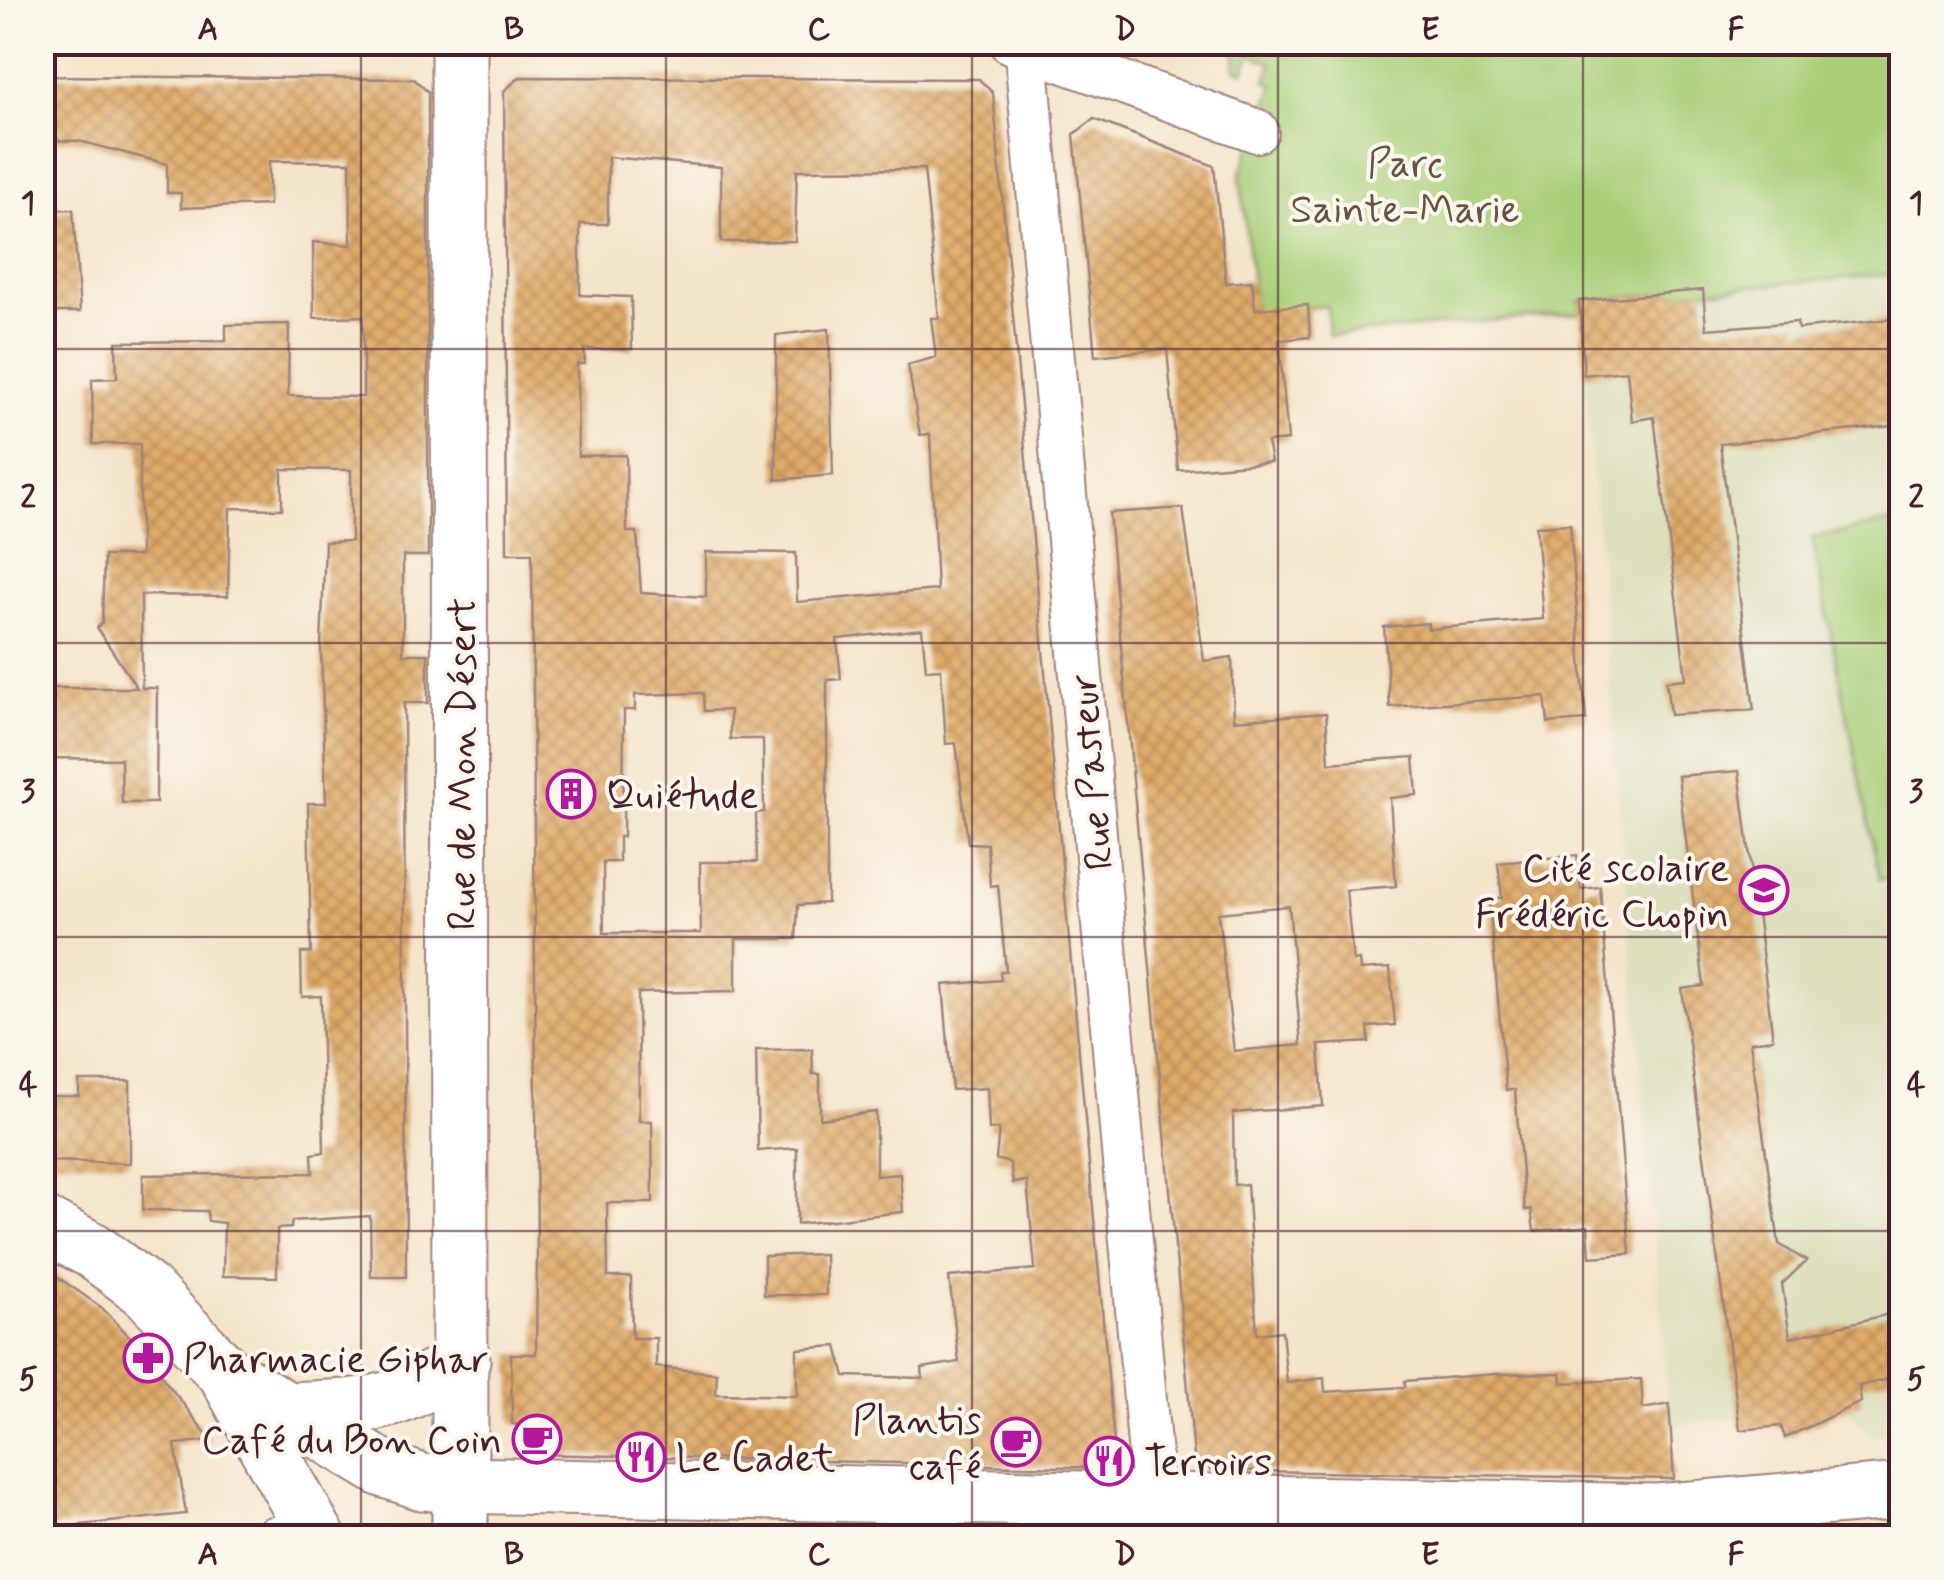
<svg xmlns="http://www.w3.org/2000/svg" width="1944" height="1580" font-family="Mynerve,sans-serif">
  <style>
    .built { fill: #dcdebc }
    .green { fill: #a9cf79; stroke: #7a7752; stroke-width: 2.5 }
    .building { fill: url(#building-cross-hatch); fill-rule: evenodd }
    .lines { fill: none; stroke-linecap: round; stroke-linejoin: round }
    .minor-casing { stroke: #9f827a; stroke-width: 46 }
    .tertiary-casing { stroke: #9f827a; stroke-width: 59 }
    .secondary-casing { stroke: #9f827a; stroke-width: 59 }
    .minor { stroke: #fff; stroke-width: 42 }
    .tertiary { stroke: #fff; stroke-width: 55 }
    .secondary { stroke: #fff; stroke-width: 55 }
    .grid { fill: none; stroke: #4a1f2b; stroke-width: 2.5; stroke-opacity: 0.55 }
    .labels { text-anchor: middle; stroke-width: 8; stroke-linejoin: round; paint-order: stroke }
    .park-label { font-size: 40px; fill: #665442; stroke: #fbf7ec }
    .street-label { font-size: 40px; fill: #4a1f2b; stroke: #fbf7ec }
    .poi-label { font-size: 40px; fill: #4a1f2b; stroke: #fbf7ec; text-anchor: start }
    .neatline { fill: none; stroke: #4a1f2b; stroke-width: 4 }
    .grid-label { font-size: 32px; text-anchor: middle; font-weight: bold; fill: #4a1f2b }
  </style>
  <defs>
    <pattern id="building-cross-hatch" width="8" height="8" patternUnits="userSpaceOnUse" patternTransform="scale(2.5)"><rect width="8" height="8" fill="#e0ab69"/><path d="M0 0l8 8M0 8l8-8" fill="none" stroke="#b88b57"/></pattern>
  </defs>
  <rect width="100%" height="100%" fill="#fbf7ec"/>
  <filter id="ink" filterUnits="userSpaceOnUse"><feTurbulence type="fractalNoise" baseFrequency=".01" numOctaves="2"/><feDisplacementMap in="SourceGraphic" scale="20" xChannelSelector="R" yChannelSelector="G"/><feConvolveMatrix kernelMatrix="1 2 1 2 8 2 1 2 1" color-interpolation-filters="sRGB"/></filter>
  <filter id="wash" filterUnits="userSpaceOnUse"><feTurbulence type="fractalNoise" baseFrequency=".0048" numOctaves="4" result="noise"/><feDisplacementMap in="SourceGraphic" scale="40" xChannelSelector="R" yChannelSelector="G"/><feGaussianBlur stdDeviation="2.25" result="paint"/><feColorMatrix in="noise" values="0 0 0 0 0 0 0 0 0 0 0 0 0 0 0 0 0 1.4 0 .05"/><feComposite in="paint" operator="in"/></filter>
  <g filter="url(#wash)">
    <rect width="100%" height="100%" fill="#f4e4ca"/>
    <path class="built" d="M 1901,273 L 1901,1431 L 1873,1437 L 1847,1409 L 1785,1438 L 1780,1426 L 1740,1430 L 1738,1418 L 1670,1426 L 1579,301 Z"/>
    <path class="green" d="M 1234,43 L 1901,43 L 1901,273 L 1579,301 L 1580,313 L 1329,336 L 1327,306 L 1255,312 L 1240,176 L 1274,84 L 1266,81 L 1272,63 L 1251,55 L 1244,72 L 1236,69 Z
      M 1901,520 L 1901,876 L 1880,880 L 1812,538 Z"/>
    <g id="blocks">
      <path class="building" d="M 42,76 L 414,79 L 428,92 L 428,556 L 403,556 L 403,654 L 428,654 L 428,703 L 404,703 L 406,1277 L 371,1277 L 370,1216 L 292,1221 L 291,1228 L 277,1229 L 277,1277 L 223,1276 L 224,1223 L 208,1221 L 207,1211 L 143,1210 L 143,1175 L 313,1173 L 312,1154 L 324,1152 L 321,996 L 302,997 L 301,953 L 311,953 L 308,803 L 326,803 L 321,648 L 325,542 L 351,541 L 351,470 L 282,469 L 282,509 L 230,508 L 228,596 L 141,595 L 142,688 L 157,688 L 156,803 L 122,803 L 121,759 L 42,758 L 42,709 L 49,709 L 51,688 L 137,688 L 97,628 L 102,623 L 104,556 L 140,556 L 140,444 L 93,444 L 92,379 L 117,378 L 116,342 L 226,341 L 226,325 L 289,324 L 288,396 L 363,397 L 363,316 L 314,318 L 313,242 L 351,245 L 350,162 L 269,161 L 269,205 L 181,208 L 181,193 L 167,193 L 167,164 L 79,141 L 42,140 Z
        M 520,77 L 979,79 L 993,93 L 1115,1453 L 1104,1468 L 537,1454 L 537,1425 L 512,1424 L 511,1354 L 536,1354 L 537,1254 L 532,553 L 507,553 L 504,91 ZM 608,157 L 721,167 L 721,242 L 795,241 L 797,170 L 924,169 L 939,318 L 931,318 L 936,357 L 908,365 L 920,435 L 930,434 L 937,590 L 797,602 L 796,553 L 706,552 L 706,597 L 641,593 L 637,532 L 627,532 L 626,455 L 578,456 L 577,364 L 585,364 L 584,349 L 632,349 L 631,297 L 580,295 L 580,224 L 608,224 ZM 922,629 L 926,670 L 941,669 L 946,744 L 956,743 L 968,843 L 987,844 L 990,886 L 998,885 L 1006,971 L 1000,972 L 1001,980 L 943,985 L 952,1090 L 987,1088 L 989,1130 L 999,1129 L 996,1159 L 1010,1163 L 1013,1183 L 1027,1181 L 1035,1269 L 949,1277 L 959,1362 L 922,1368 L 923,1378 L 845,1376 L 837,1346 L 797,1349 L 797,1396 L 716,1394 L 717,1373 L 656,1367 L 656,1338 L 632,1338 L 631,1277 L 608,1277 L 607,1203 L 653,1203 L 652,1121 L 639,1121 L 638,993 L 736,991 L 736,939 L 796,939 L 798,905 L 827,903 L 827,680 L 841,679 L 837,639 ZM 703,693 L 704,711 L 730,710 L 730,739 L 763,739 L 764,812 L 756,813 L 757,862 L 700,862 L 701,933 L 604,933 L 603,862 L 619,862 L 619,837 L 623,837 L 624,710 L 635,710 L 635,695 Z
        M 1094,119 L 1214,166 L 1226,283 L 1252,281 L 1255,309 L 1308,305 L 1310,337 L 1279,340 L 1288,440 L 1267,442 L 1271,462 L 1178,470 L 1167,349 L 1095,356 L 1074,134 Z
        M 73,209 L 80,312 L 46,312 L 47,210 Z
        M 1703,290 L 1706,329 L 1797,322 L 1798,329 L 1902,318 L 1902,425 L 1720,444 L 1754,710 L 1670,715 L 1666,681 L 1686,679 L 1654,417 L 1632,421 L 1627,371 L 1584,375 L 1579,301 Z
        M 829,329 L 833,475 L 776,480 L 776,335 Z
        M 1183,508 L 1204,661 L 1232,657 L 1234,720 L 1326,713 L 1329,763 L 1414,757 L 1417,795 L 1390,798 L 1396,886 L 1346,890 L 1353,961 L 1359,960 L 1360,970 L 1390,968 L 1395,1025 L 1368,1027 L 1369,1042 L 1319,1045 L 1323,1106 L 1233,1113 L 1234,1185 L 1247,1184 L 1257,1334 L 1282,1331 L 1287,1383 L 1324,1378 L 1325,1392 L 1405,1387 L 1405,1381 L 1497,1374 L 1561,1373 L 1562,1383 L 1641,1379 L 1643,1409 L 1669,1404 L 1674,1479 L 1210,1470 L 1194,1456 L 1109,513 ZM 1289,906 L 1301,1045 L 1234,1051 L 1218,913 Z
        M 1570,524 L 1586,720 L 1548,723 L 1545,696 L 1390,707 L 1384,627 L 1428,623 L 1428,629 L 1543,619 L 1536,526 Z
        M 1739,771 L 1773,1039 L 1750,1042 L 1779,1244 L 1806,1261 L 1782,1284 L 1790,1338 L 1902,1311 L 1902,1376 L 1859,1386 L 1861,1402 L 1785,1438 L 1781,1426 L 1740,1430 L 1682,989 L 1704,986 L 1678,776 Z
        M 1577,855 L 1581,889 L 1600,887 L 1630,1254 L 1590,1257 L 1588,1226 L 1534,1231 L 1531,1209 L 1525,1210 L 1515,1090 L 1506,1090 L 1489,898 L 1502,898 L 1498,863 Z
        M 812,1049 L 813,1074 L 820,1074 L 820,1119 L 876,1112 L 876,1176 L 900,1174 L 903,1212 L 797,1224 L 797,1148 L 758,1151 L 756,1050 Z
        M 79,1081 L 130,1081 L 130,1163 L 42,1161 L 42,1096 L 79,1096 Z
        M 825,1254 L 826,1295 L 764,1295 L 764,1256 Z
        M 42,1266 L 102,1308 L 136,1343 L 211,1440 L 175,1444 L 186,1514 L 42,1529 Z"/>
    </g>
  </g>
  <g filter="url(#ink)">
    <use href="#blocks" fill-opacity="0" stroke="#9f827a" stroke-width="2.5"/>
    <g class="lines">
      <g class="minor-casing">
        <path id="minor" d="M 1010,42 L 1257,131
          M 1025,42 L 1154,1501
          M 274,1538 L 312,1538"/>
      </g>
      <g class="tertiary-casing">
        <path id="tertiary" d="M 460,1485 L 1657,1512 L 1902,1491"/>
      </g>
      <g class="secondary-casing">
        <path id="secondary" d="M 459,42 L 460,1538
          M 42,1224 L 92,1250 L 147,1291 L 224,1372 L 383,1469 L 422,1482 L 460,1485
          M 226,1374 L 318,1538
          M 286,1410 C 370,1406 391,1409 462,1360"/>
      </g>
      <use href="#minor" class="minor"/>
      <use href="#tertiary" class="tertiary"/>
      <use href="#secondary" class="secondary"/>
    </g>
  </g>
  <path class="grid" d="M 361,42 L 361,1538M 666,42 L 666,1538M 972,42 L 972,1538M 1278,42 L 1278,1538M 1583,42 L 1583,1538M 42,349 L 1902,349M 42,643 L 1902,643M 42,937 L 1902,937M 42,1231 L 1902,1231"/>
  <defs>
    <g id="building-ring" transform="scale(2.5)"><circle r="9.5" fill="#fbf7ec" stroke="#b5179e" stroke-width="1.5"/><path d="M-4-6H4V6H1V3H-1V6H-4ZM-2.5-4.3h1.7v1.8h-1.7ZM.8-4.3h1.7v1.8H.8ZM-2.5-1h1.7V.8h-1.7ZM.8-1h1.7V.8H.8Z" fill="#b5179e"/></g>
    <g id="school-ring" transform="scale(2.5)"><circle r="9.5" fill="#fbf7ec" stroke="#b5179e" stroke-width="1.5"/><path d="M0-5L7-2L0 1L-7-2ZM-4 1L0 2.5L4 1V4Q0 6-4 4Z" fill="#b5179e"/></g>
    <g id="pharmacy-ring" transform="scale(2.5)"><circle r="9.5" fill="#fbf7ec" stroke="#b5179e" stroke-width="1.5"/><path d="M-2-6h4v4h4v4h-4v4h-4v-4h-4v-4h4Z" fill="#b5179e"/></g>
    <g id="cafe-ring" transform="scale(2.5)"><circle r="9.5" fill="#fbf7ec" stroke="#b5179e" stroke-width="1.5"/><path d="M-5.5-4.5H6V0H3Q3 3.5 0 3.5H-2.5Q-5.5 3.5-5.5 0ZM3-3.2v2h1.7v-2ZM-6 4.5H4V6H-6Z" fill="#b5179e"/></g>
    <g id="restaurant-ring" transform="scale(2.5)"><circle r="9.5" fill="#fbf7ec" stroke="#b5179e" stroke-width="1.5"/><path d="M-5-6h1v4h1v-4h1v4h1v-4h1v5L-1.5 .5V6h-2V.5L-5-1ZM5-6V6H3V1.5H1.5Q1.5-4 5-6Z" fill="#b5179e"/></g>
  </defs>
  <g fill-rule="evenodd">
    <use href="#building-ring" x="571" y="794"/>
    <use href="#school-ring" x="1764" y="890"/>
    <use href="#pharmacy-ring" x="148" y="1358"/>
    <use href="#cafe-ring" x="537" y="1439"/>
    <use href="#cafe-ring" x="1016" y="1442"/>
    <use href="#restaurant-ring" x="641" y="1457"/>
    <use href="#restaurant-ring" x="1109" y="1461"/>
  </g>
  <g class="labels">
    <g class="park-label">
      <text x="1405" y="176">Parc<tspan x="1405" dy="46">Sainte-Marie</tspan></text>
    </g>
    <g class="street-label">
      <text transform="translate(461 764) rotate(-90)" y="14">Rue de Mon Désert</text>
      <text transform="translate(1090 772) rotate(-95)" y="14">Rue Pasteur</text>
    </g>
    <g class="poi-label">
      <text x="606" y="808">Quiétude</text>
      <text x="1729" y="881" text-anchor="end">Cité scolaire<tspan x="1729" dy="46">Frédéric Chopin</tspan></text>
      <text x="183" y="1372">Pharmacie Giphar</text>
      <text x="981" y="1433" text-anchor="end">Plantis<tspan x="981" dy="46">café</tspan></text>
      <text x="502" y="1453" text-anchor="end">Café du Bon Coin</text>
      <text x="676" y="1471">Le Cadet</text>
      <text x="1144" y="1475">Terroirs</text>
    </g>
  </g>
  <rect width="1944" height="1580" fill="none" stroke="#fbf7ec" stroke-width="110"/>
  <rect x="55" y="55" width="1834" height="1470" class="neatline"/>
  <g class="grid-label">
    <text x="208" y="39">A</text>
    <text x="514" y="39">B</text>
    <text x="819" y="39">C</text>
    <text x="1125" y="39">D</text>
    <text x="1430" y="39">E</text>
    <text x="1736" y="39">F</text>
    <text x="28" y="213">1</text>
    <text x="1916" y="213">1</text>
    <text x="28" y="507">2</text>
    <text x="1916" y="507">2</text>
    <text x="28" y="801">3</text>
    <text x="1916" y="801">3</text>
    <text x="28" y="1095">4</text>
    <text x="1916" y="1095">4</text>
    <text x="28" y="1389">5</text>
    <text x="1916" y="1389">5</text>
    <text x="208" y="1564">A</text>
    <text x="514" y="1564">B</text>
    <text x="819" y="1564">C</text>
    <text x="1125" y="1564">D</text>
    <text x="1430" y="1564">E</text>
    <text x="1736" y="1564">F</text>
  </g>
</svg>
